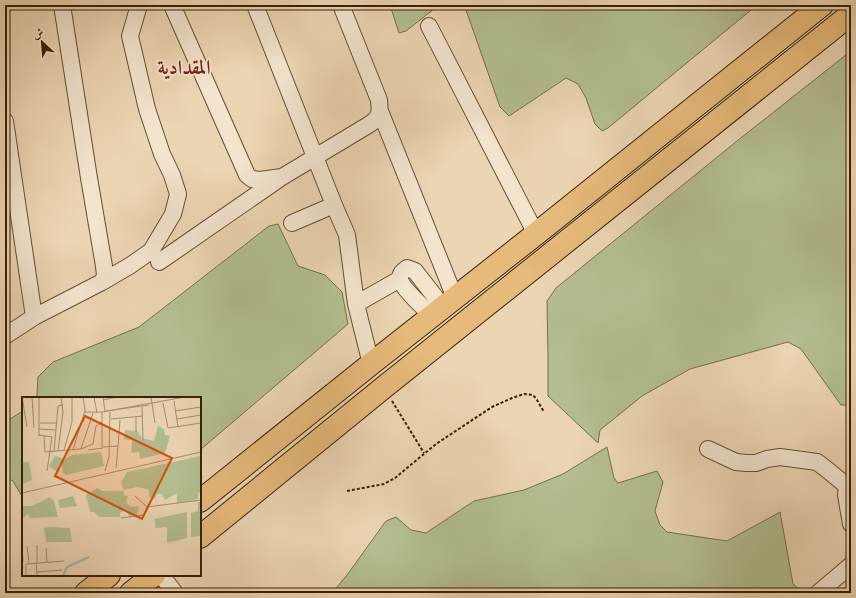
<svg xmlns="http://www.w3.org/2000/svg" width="856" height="598" font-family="'Libre Bodoni',Amiri,serif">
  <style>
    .green { fill: #b3be90; stroke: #756f4c }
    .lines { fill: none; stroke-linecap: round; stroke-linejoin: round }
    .minor-casing { stroke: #644d32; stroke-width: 18 }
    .highway-casing { stroke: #372007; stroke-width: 24 }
    .path { stroke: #372007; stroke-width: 2; stroke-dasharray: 3 2; stroke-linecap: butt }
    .minor { stroke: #f3e4ce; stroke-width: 16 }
    .highway { stroke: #e6ba7a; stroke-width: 22 }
    .labels { text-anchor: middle; stroke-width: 4; stroke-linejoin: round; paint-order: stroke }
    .town-label { font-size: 20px; font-weight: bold; fill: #7a1f14; stroke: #f3e4ce }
    .inset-river { fill: none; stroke: #9cb6b6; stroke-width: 2 }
    .inset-road { fill: none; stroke: #a48d6e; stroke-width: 1 }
    .view { fill: #cd500b; fill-opacity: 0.15; stroke: #cd500b; stroke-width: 2 }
    .inset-edge { fill: none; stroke: #372007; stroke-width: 2 }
  </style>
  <rect width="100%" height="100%" fill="#ecd5b3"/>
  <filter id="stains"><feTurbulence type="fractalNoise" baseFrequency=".005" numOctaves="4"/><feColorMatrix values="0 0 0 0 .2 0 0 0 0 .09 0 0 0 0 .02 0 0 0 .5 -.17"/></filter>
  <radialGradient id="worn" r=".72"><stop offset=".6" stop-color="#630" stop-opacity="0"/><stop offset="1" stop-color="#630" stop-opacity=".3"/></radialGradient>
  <path class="green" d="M 390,5 L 757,5 L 608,128 L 602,131 L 595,124 L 586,98 L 578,84 L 566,78 L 509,116 L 500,107 L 466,10 L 459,6 L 439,5 L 406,31 L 399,33 Z
    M 851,51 L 851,405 L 841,405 L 801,349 L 788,342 L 690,369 L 642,396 L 600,430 L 598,443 L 548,396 L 548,357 L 547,301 L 556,288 L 737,141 Z
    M 278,224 L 298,266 L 325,275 L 342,292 L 348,324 L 200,450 L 200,398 L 35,398 L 37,395 L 38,377 L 53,362 L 139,327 L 269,226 Z
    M 23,411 L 23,498 L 13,481 L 8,479 L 5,481 L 5,422 Z
    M 607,447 L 614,478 L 618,483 L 657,471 L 663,482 L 655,511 L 660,525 L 667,532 L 727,541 L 780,512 L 793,584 L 800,590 L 795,593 L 332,593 L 347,575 L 386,521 L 396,517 L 411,530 L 426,533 L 474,501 L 524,490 L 563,474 Z"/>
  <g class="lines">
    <g class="minor-casing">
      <path id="minor" d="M 172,5 L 247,175 L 252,179 L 260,180 L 282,177 L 370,124 C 381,116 380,113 379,100 L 341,5
        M 255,5 L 334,205 L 347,235 L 356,304 L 371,364
        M 429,26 L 536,234
        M 380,111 L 455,298
        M 5,121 L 34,317
        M 292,223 L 334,205
        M 159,262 L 279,179
        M 102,282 L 131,265 L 151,251 L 173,214 L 178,194 L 172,175 L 162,154 L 147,109 L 130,36 L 139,5
        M 356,304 L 400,279
        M 432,316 C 425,309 401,287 400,279 C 400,273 403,271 407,268 L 415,271 L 443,307
        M 5,336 L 34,317 L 102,282 L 105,276 L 104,266 L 89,178 L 62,5
        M 708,449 L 736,462 L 746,463 L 756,463 L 767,459 L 780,457 L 817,462 L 825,468 L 847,486 L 851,484
        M 847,486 L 846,495 L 851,524
        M 161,575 L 175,593
        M 818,593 L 851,565"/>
    </g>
    <g class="highway-casing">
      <path id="highway" d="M 200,501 L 371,364 L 536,234 L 822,5
        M 200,537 L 383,388 L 851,14
        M 86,593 L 109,575
        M 131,593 L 154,575"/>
    </g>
    <path class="path" d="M 392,401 L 424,453
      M 347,491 L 384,484 L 395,478 L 436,444 L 492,407 L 512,398 L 524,394 L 533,395 L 537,400 L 544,412"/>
    <use href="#minor" class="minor"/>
    <use href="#highway" class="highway"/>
  </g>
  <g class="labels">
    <g class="town-label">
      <text x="184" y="74">المقدادیة</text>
    </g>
  </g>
  <g transform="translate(22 397)">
    <rect width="179" height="179" fill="#ecd5b3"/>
    <path d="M 136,29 L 142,32 L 143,38 L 148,39 L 143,56 L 118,62 L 117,55 L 109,56 L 110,43 L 102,42 L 103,33 L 115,34 L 120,41 L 132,44 ZM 79,55 L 82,69 L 44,78 L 41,76 L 40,68 L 36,68 L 35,75 L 27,69 L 33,59 L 43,62 L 50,58 ZM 179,59 L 179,95 L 176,96 L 176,102 L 155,106 L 155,96 L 143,103 L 140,97 L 135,97 L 133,102 L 128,101 L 126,92 L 115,90 L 102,93 L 99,86 L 105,75 ZM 0,65 L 7,65 L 10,83 L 0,87 ZM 76,91 L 80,94 L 102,94 L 102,98 L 106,99 L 104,106 L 110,110 L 117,109 L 115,118 L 107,119 L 104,113 L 98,116 L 98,120 L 77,120 L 72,115 L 68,115 L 64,98 ZM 51,99 L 55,109 L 38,111 L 36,103 ZM 28,100 L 32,104 L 36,120 L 8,121 L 6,117 L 0,122 L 0,109 L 10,109 ZM 176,105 L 179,105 L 179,139 L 169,140 L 169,116 L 176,114 ZM 165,115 L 165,141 L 145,146 L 145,130 L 134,131 L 132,122 ZM 28,130 L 48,131 L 50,145 L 24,145 L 22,131 Z" fill="#b3be90"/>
    <path class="inset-river" d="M 41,179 L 45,170 L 67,160"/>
    <path class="inset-road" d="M 0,0 L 5,30M 10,0 L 12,31M 72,0 L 75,16M 81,0 L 83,15M 129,0 L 133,26M 81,3 L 95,0M 152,4 L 156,30M 141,6 L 146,31 L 179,26M 120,10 L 121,44M 84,14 L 127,8M 153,14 L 179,10M 63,15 L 80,15 L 163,0M 80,15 L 80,50 L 96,49 L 98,23M 89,22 L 121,19M 155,22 L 179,18M 18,26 L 35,26M 17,32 L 34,33M 114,35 L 114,20M 17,38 L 30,40 L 25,74M 17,39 L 17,0M 22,39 L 23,55 L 59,52 L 71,16M 59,52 L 71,47 L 74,29 L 80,25M 42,53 L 50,25 L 50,0M 51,53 L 63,13 L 61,0M 66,53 L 81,51M 36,54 L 41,15 L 39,0M 32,55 L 36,9 L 41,8M 94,71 L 96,49M 83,74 L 87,60 L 88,15M 0,96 L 179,55M 113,99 L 125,110 L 179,103M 99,121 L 122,118 L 125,110M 0,147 L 1,165M 15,148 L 15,165M 5,149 L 7,166M 24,151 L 25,165M 14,165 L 15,179M 15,175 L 40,173M 4,179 L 4,167 L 42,164"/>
    <path class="view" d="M 63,19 L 150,61 L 120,122 L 33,79 Z"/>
    <rect width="179" height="179" class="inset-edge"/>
  </g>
  <rect width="856" height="598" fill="none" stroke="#ecd5b3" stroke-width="20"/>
  <rect x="6" y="6" width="844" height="586" fill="none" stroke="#372007" stroke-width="2"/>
  <rect x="10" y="10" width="836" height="578" fill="none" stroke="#372007"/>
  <g transform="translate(42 42) rotate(334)" stroke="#f3e4ce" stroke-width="3" paint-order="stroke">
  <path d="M0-3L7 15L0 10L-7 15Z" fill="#372007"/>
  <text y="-6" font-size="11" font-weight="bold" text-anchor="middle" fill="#372007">ش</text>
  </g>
  <rect width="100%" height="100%" filter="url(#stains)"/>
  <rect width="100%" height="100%" fill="url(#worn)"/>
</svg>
